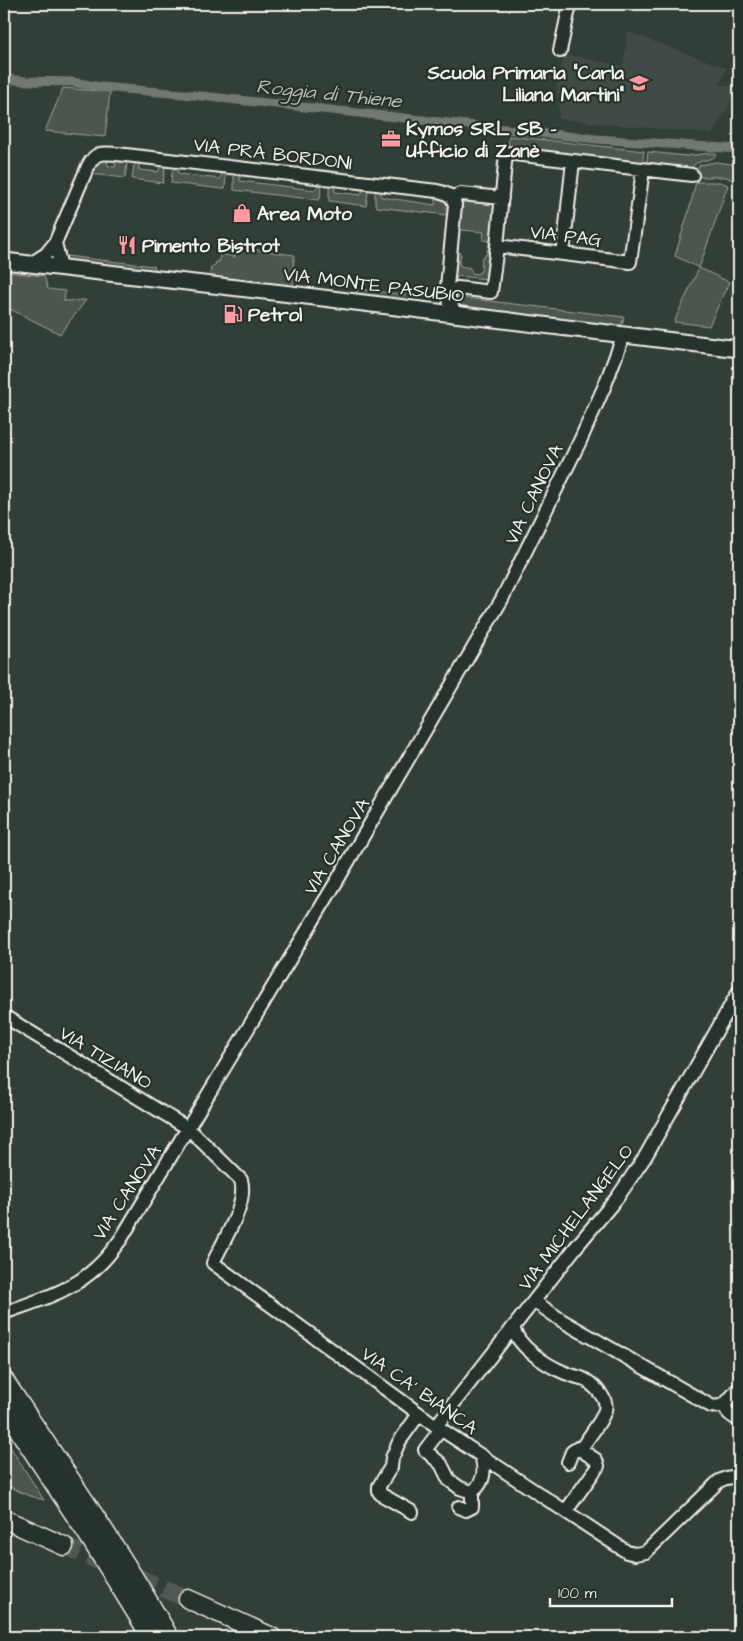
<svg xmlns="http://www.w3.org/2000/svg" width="743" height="1641" font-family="'Architects Daughter',sans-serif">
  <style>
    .built { fill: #404b44 }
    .green { fill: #4c564f; stroke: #a0a49c }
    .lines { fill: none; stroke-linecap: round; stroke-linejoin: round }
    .canal { stroke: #727972; stroke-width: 9 }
    .highway-tunnel { stroke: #4f5952; stroke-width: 18; stroke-dasharray: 18 9; stroke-linecap: butt }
    .minor-casing { stroke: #f4f1e8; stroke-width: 16 }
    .major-casing { stroke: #f4f1e8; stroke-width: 19 }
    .highway-casing { stroke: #f4f1e8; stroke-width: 21 }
    .minor { stroke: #26332d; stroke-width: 12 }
    .major { stroke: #26332d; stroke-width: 15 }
    .highway { stroke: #26332d; stroke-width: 18 }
    .labels { text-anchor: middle; stroke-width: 4.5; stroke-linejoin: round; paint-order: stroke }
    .poi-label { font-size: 19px; font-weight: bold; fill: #f4f1e8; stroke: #26332d; text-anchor: start }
    .street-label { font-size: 19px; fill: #f4f1e8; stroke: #26332d }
    .water-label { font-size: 20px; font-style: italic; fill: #babbb3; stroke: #26332d }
  </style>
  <rect width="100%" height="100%" fill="#323e38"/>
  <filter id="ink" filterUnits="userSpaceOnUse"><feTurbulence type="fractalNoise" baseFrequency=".02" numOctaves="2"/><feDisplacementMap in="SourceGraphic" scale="10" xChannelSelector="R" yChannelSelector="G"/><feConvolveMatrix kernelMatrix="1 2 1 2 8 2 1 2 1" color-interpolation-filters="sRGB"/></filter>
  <g filter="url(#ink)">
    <path class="built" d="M 628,32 L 727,68 L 720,84 L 739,88 L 712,134 L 559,119 L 557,82 L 564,54 L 623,66 Z"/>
    <path class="green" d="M 63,88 L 110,92 L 105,137 L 45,131 Z
      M 509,136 L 644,151 L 642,166 L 508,150 Z
      M 648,152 L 686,156 L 711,153 L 717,154 C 709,164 694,157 690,172 L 646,167 Z
      M 107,159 L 108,166 L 115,167 L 116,160 L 124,161 L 127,164 L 125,178 L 90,174 L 93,167 L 100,160 Z
      M 716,162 L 739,165 L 739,183 L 726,177 L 697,177 L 694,173 L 700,165 Z
      M 136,163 L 139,164 L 139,170 L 158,172 L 161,166 L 163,166 L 165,168 L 163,183 L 132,179 L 134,165 Z
      M 175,167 L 178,169 L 178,174 L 220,179 L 222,173 L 224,173 L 226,175 L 225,188 L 223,189 L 171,183 L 172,172 Z
      M 237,174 L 240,175 L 240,181 L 315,190 L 319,184 L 321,187 L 320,199 L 318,200 L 234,190 L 234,176 Z
      M 696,182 L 720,182 L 728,185 L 699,268 L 729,282 L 709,326 L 674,322 L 699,268 L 675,256 L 689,210 Z
      M 331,185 L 334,186 L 335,192 L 361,195 L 363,189 L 366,189 L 368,191 L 366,206 L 329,201 L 329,188 Z
      M 378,190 L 381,192 L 381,197 L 435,205 L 436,197 L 443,199 L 448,205 L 448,215 L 377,207 L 375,204 L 375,193 Z
      M 463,200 L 498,204 L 488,279 L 457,276 L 455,297 L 624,317 L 622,324 L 617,326 L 460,311 L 451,297 L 457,250 L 461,254 L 459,262 L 460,266 L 470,268 L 472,273 L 477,274 L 481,271 L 482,257 L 485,256 C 488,251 489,247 489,241 L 483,240 L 484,232 L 462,230 L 460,228 Z
      M 61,246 L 65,250 L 65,256 L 154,266 L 159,274 L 66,263 Z
      M 236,247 L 294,255 L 293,290 L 209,280 L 211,267 L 215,265 L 216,262 L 219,262 L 220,254 L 235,257 Z
      M 4,272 L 44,276 L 48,289 L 65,291 L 64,301 L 86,300 L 60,334 L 4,306 Z
      M 357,289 L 406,295 L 405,302 L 356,296 Z
      M 4,1437 L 44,1500 L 27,1495 L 4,1484 Z"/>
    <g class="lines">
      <path class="canal" d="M 4,79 L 26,81 L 72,82 L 101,87 L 183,94 L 596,139 L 739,149"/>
      <path class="highway-tunnel" d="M 64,1546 L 188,1599"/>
      <g class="minor-casing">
        <path id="minor" d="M 560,51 L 570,4
          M 643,170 L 630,262 L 497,246 L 506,153 L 692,175
          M 452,197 L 461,194 L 502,198
          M 563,253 L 573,161
          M 32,263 L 46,254 L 55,243
          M 61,267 L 55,243 L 88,166 C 96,151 102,153 117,154 L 437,191 C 446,193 453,195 455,205 L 447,287 L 450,304 L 457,315
          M 458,288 L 491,292 L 497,246
          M 4,1016 L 189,1129 L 241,1180 C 248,1204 223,1241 213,1263 L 436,1426 L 627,1552 L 635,1554 L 646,1552 L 719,1481 L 726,1478 L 739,1476
          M 534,1301 L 561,1320 L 711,1406 C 723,1409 729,1400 736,1391
          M 4,1313 C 36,1301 73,1291 98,1266 C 107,1258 114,1248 121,1239 L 335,884 L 502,599 L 580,441 L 605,385 L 624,334
          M 513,1327 C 517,1346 546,1365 563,1372 C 569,1375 575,1376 581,1378 C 591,1382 609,1398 605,1410 C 602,1422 588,1437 581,1449
          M 725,1404 C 725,1413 732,1416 739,1420
          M 436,1426 L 576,1247 L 617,1198 L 645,1157 L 739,991
          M 441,1429 L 425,1450 L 441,1464 L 449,1480 L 460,1488 L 472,1492 L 472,1507 L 466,1510 L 459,1507
          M 472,1492 C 484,1483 486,1471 481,1456
          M 566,1511 L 598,1466 L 596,1460 L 578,1448 L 572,1452 L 568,1462
          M 412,1512 L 382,1495 L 379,1492 L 379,1486 L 391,1467 L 392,1458 L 399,1442 L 419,1414"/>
      </g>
      <g class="major-casing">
        <path id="major" d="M 4,261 L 282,293 L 739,349"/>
      </g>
      <g class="highway-casing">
        <path id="highway" d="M 4,1380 C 60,1465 119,1548 169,1637
          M 4,1408 L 90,1538 L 151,1637
          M 4,1519 L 64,1546
          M 188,1599 L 272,1637"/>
      </g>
      <use href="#minor" class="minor"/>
      <use href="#major" class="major"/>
      <use href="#highway" class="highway"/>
    </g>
  </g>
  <defs>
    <g id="school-bare" transform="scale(1.5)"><path d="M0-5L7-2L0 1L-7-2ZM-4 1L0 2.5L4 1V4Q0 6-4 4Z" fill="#ff9aa2" stroke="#26332d" stroke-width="2.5" paint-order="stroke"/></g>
    <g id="office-bare" transform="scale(1.5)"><path d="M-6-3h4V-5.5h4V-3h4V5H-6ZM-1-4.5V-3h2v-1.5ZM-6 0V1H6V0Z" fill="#ff9aa2" stroke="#26332d" stroke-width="2.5" paint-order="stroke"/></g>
    <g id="shop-bare" transform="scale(1.5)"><path d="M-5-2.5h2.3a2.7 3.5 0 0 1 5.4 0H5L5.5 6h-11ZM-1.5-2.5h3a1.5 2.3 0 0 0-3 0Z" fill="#ff9aa2" stroke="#26332d" stroke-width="2.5" paint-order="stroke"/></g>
    <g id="restaurant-bare" transform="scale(1.5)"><path d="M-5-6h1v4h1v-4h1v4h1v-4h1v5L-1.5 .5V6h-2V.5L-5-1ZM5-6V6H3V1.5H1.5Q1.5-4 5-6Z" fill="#ff9aa2" stroke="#26332d" stroke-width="2.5" paint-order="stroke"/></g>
    <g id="fuel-bare" transform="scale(1.5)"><path d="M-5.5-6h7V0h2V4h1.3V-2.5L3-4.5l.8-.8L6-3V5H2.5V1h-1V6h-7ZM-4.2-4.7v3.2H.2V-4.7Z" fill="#ff9aa2" stroke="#26332d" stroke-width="2.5" paint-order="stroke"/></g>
  </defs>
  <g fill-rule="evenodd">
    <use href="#school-bare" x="639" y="83"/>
    <use href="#office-bare" x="391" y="139"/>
    <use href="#shop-bare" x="242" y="213"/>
    <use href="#restaurant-bare" x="127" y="245"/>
    <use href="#fuel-bare" x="233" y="314"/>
  </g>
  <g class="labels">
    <g class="poi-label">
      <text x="624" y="79" text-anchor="end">Scuola Primaria "Carla<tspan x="624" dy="22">Liliana Martini"</tspan></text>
      <text x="406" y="135">Kymos SRL SB -<tspan x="406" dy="22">Ufficio di Zanè</tspan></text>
      <text x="257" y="220">Area Moto</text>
      <text x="142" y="252">Pimento Bistrot</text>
      <text x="248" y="321">Petrol</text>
    </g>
    <g class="street-label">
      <text transform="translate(273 153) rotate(7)" y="7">VIA PRÀ BORDONI</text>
      <text transform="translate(566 235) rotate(7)" y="7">VIA PAG</text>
      <text transform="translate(374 284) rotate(7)" y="7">VIA MONTE PASUBIO</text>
      <text transform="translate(533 494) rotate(-64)" y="7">VIA CANOVA</text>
      <text transform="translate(336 846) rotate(-59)" y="7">VIA CANOVA</text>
      <text transform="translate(106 1057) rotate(31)" y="7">VIA TIZIANO</text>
      <text transform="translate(126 1192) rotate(-57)" y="7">VIA CANOVA</text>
      <text transform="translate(575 1217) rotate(-53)" y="7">VIA MICHELANGELO</text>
      <text transform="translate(420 1390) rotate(35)" y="7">VIA CA' BIANCA</text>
    </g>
    <g class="water-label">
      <text transform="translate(329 93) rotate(6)" y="7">Roggia di Thiene</text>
    </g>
  </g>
  <rect width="743" height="1641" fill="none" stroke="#26332d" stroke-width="20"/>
  <rect x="10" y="10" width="723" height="1621" fill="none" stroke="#f4f1e8" stroke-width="2" filter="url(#ink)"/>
  <path d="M550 1598v8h122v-8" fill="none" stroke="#f4f1e8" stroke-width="2.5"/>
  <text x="558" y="1598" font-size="15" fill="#f4f1e8" stroke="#26332d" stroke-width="4" paint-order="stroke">100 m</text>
</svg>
